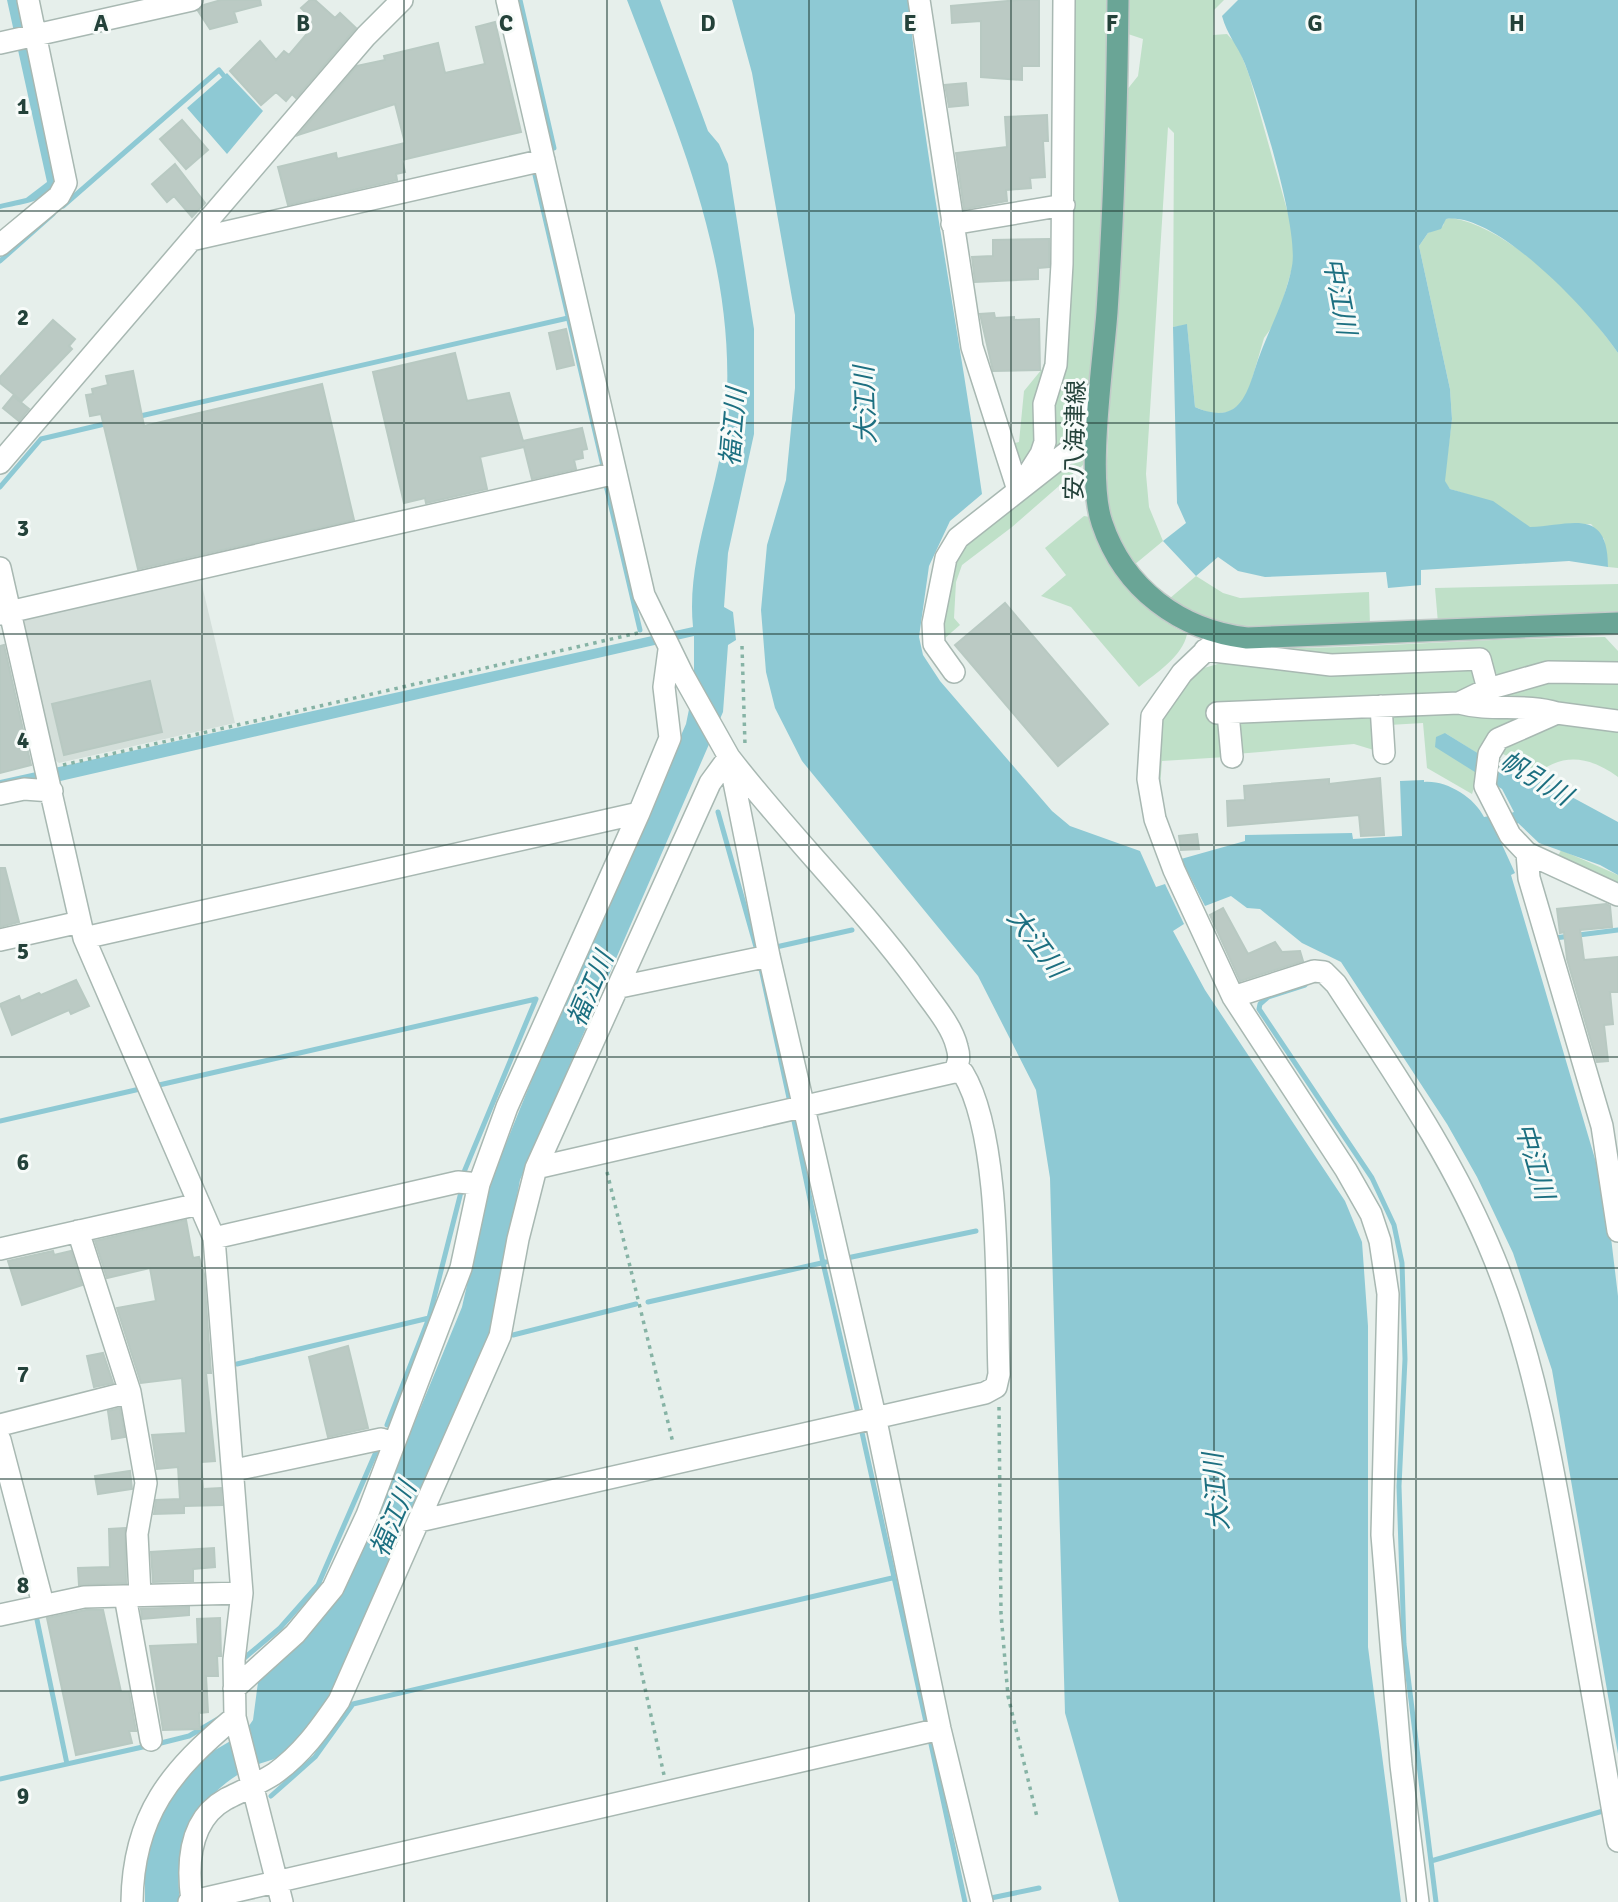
<svg xmlns="http://www.w3.org/2000/svg" width="1618" height="1902" font-family="Signika,'Noto Sans JP',sans-serif">
  <style>
    .built { fill: #d4dfda }
    .green { fill: #bfe0c8 }
    .water { fill: #8ec9d4 }
    .lines { fill: none; stroke-linecap: round; stroke-linejoin: round }
    .stream { stroke: #8ec9d4; stroke-width: 5 }
    .building { fill: #bbcac4; stroke: #b8c9c2; stroke-width: 2 }
    .minor-casing { stroke: #a8b8b2; stroke-width: 24 }
    .major-casing { stroke: #c2cac8; stroke-width: 24 }
    .path { stroke: #86b3a5; stroke-width: 3.5; stroke-dasharray: 3.5 5; stroke-linecap: butt }
    .minor { stroke: #fff; stroke-width: 21 }
    .major { stroke: #6aa596; stroke-width: 21 }
    .grid { fill: none; stroke: #24423a; stroke-width: 2; stroke-opacity: 0.55 }
    .labels { text-anchor: middle; stroke-width: 6; stroke-linejoin: round; paint-order: stroke }
    .street-label { font-size: 24px; fill: #24423a; stroke: #f7fbf9 }
    .water-label { font-size: 26px; font-style: italic; fill: #1c6f80; stroke: #f7fbf9 }
    .grid-label { font-size: 23px; text-anchor: middle; font-weight: bold; fill: #24423a; stroke: #f7fbf9; stroke-width: 6; stroke-linejoin: round; paint-order: stroke }
  </style>
  <rect width="100%" height="100%" fill="#e6efeb"/>
  <path class="built" d="M 200,577 L 235,723 L 59,763 L 50,756 L 21,625 L 29,615 Z"/>
  <path class="green" d="M 1070,0 L 1109,0 L 1105,171 L 1093,373 L 1065,441 L 1054,456 L 1044,455 Z
    M 1128,0 L 1224,0 L 1214,10 L 1213,35 L 1227,34 L 1238,46 L 1249,75 L 1293,231 L 1293,265 L 1277,320 L 1264,338 L 1246,400 L 1229,412 L 1212,414 L 1195,407 L 1187,325 L 1173,327 L 1174,133 L 1168,127 L 1146,474 L 1149,507 L 1163,541 L 1134,565 L 1111,524 L 1106,480 L 1126,91 L 1138,76 L 1143,39 L 1128,34 Z
    M 1452,218 C 1512,228 1585,304 1618,353 L 1618,568 L 1608,567 L 1604,539 L 1591,524 L 1530,528 L 1488,501 L 1450,489 L 1444,481 L 1452,419 L 1450,389 L 1419,246 L 1428,233 L 1443,226 L 1445,219 Z
    M 1050,347 L 1039,439 L 1028,462 C 1011,463 1008,436 1004,423 L 1015,443 L 1019,442 L 1024,391 L 1042,369 Z
    M 1088,433 L 1083,465 L 1012,527 L 962,565 L 956,582 L 954,618 L 960,625 L 945,638 L 940,632 L 949,570 L 967,541 L 1070,464 Z
    M 1084,516 L 1090,517 C 1112,573 1131,606 1187,634 C 1183,656 1156,673 1139,687 L 1071,607 L 1041,596 L 1066,575 L 1045,548 Z
    M 1196,576 L 1223,593 L 1240,598 L 1369,592 L 1370,625 L 1230,626 L 1207,619 L 1169,599 Z
    M 1618,584 L 1618,611 L 1438,623 L 1435,588 Z
    M 1605,637 L 1618,651 L 1618,669 L 1501,682 L 1492,666 L 1489,653 L 1339,660 L 1244,649 C 1364,649 1484,638 1605,637 Z
    M 1228,661 L 1472,667 L 1477,679 L 1474,688 L 1459,695 L 1211,704 L 1212,715 L 1223,721 L 1226,757 L 1162,761 L 1159,801 L 1155,800 L 1158,717 L 1188,680 L 1204,668 Z
    M 1550,677 L 1618,680 L 1618,715 L 1480,703 Z
    M 1388,709 L 1531,714 L 1480,755 L 1445,733 L 1478,775 L 1472,794 L 1427,768 L 1423,723 L 1389,725 Z
    M 1374,715 L 1377,751 L 1354,744 L 1236,754 L 1239,716 Z
    M 1550,722 L 1618,729 L 1618,777 C 1592,758 1566,752 1539,772 L 1501,753 L 1501,744 Z
    M 1561,850 L 1618,875 L 1618,886 L 1556,860 Z"/>
  <path class="water" d="M 7,0 L 17,0 L 56,181 C 48,203 20,204 0,209 L 0,204 L 26,198 L 47,182 Z
    M 627,0 L 660,0 L 708,131 L 719,144 L 728,164 L 754,329 L 754,434 L 728,553 L 724,607 L 733,612 L 736,640 L 728,645 L 723,712 L 520,1180 L 493,1328 L 328,1707 C 314,1723 298,1747 279,1757 C 271,1761 262,1762 254,1766 C 199,1791 172,1844 180,1902 L 145,1902 L 145,1857 L 157,1818 L 172,1789 L 210,1753 L 244,1733 L 253,1720 L 258,1682 L 320,1622 L 347,1581 L 369,1533 L 462,1307 L 490,1183 L 560,1010 L 686,724 L 694,685 L 694,636 L 43,785 L 0,791 L 0,780 L 693,627 C 686,557 718,493 725,424 C 740,270 680,139 627,0 Z
    M 732,0 L 908,0 C 926,166 959,329 982,494 L 950,521 L 929,566 L 919,637 L 923,655 L 940,681 L 1052,811 L 1070,826 L 1140,851 L 1156,887 L 1165,884 L 1184,924 L 1173,931 L 1205,990 L 1345,1201 L 1362,1242 L 1368,1326 L 1368,1647 L 1401,1902 L 1119,1902 L 1065,1713 L 1050,1178 L 1036,1090 L 978,976 L 802,761 L 775,708 L 766,672 L 761,610 L 767,545 L 786,480 L 795,388 L 795,315 L 752,73 Z
    M 1238,0 L 1618,0 L 1618,353 C 1592,314 1496,211 1446,219 L 1441,229 L 1428,233 L 1419,246 L 1450,389 L 1452,419 L 1445,481 L 1450,489 L 1493,501 L 1530,527 C 1570,526 1608,506 1608,567 L 1569,561 L 1421,570 L 1421,585 L 1388,588 L 1386,572 L 1265,577 L 1238,571 L 1218,557 L 1196,576 L 1163,541 L 1186,523 L 1177,503 L 1173,327 L 1187,324 L 1195,407 C 1232,423 1244,405 1254,372 C 1265,335 1285,304 1292,266 C 1299,228 1260,104 1245,64 C 1238,46 1227,35 1222,16 Z
    M 227,73 L 263,111 L 227,154 L 187,108 Z
    M 1445,733 L 1518,778 L 1544,782 L 1618,822 L 1618,875 L 1600,865 L 1539,843 L 1518,823 L 1513,827 L 1505,815 L 1514,812 L 1502,789 L 1435,747 L 1436,737 Z
    M 1424,780 L 1424,782 C 1446,780 1474,797 1484,817 L 1495,815 L 1504,833 L 1499,838 L 1515,873 L 1511,875 L 1606,1196 L 1618,1296 L 1618,1754 L 1552,1370 L 1513,1253 L 1477,1177 L 1447,1124 L 1341,962 L 1302,943 L 1260,909 L 1247,908 L 1231,896 L 1205,906 L 1181,859 L 1245,841 L 1245,835 L 1352,833 L 1353,839 L 1402,836 L 1400,781 Z"/>
  <g class="lines">
    <path class="stream" d="M 520,0 L 554,148
      M 535,175 L 603,466
      M 63,206 L 219,70 L 224,76
      M 0,261 L 53,214
      M 136,417 L 568,318
      M 606,485 L 640,630
      M 0,487 L 41,439 L 109,423
      M 718,812 L 758,954
      M 1555,938 L 1618,930
      M 776,947 L 852,930
      M 760,964 L 789,1098
      M 1305,985 L 1268,997 L 1260,1004 L 1259,1009 L 1372,1178 L 1394,1225 L 1402,1263 L 1405,1359 L 1399,1486 L 1404,1644 L 1436,1902
      M 159,1085 L 536,999
      M 793,1116 L 823,1263 L 858,1413
      M 0,1121 L 140,1089
      M 464,1172 L 536,999
      M 847,1258 L 976,1231
      M 648,1302 L 826,1262
      M 513,1335 L 636,1304
      M 237,1364 L 429,1318
      M 387,1425 L 429,1318 L 462,1188
      M 861,1428 L 926,1722
      M 36,1615 L 67,1764
      M 242,1660 L 280,1628 L 318,1585 L 379,1445
      M 157,1744 L 189,1736 L 218,1719
      M 931,1744 L 965,1902
      M 0,1779 L 147,1746
      M 271,1796 L 315,1757 L 353,1704 L 892,1578
      M 1431,1861 L 1603,1811
      M 991,1898 L 1039,1888"/>
  </g>
  <path class="building" d="M 221,0 L 260,0 L 261,5 L 234,12 L 237,22 L 210,29 L 198,11 L 204,5 Z
    M 310,0 L 315,0 L 335,18 L 340,13 L 356,28 L 296,98 L 292,94 L 286,101 L 276,92 L 261,105 L 230,71 L 260,41 L 276,60 L 284,51 L 289,55 L 311,29 L 300,18 L 305,12 L 301,8 Z
    M 1019,0 L 1039,0 L 1039,66 L 1022,66 L 1022,80 L 981,77 L 981,21 L 952,23 L 951,6 Z
    M 495,22 L 521,132 L 402,160 L 405,172 L 396,174 L 397,180 L 288,205 L 278,167 L 336,153 L 337,159 L 405,143 L 395,104 L 298,135 L 357,66 L 385,60 L 384,56 L 438,43 L 445,73 L 485,64 L 476,27 Z
    M 966,83 L 968,105 L 949,107 L 945,85 Z
    M 1047,115 L 1048,141 L 1043,141 L 1045,177 L 1030,178 L 1031,188 L 1006,190 L 1007,201 L 964,209 L 956,153 L 1007,147 L 1005,117 Z
    M 182,120 L 208,150 L 186,169 L 160,139 Z
    M 175,164 L 205,203 L 192,217 L 174,196 L 167,202 L 152,184 Z
    M 1049,239 L 1049,267 L 1038,268 L 1038,279 L 975,282 L 972,257 L 993,256 L 993,240 Z
    M 994,313 L 995,318 L 1014,317 L 1014,320 L 1039,319 L 1040,370 L 993,371 L 980,314 Z
    M 53,320 L 75,339 L 69,346 L 72,349 L 22,401 L 0,383 L 0,377 Z
    M 566,329 L 574,365 L 557,369 L 549,333 Z
    M 455,353 L 467,401 L 509,393 L 523,441 L 582,428 L 587,449 L 582,450 L 583,458 L 574,460 L 576,469 L 532,479 L 524,447 L 480,457 L 487,489 L 426,503 L 425,498 L 404,503 L 373,372 Z
    M 133,371 L 144,426 L 322,384 L 354,520 L 138,569 L 101,414 L 90,416 L 86,395 L 93,394 L 92,389 L 108,385 L 106,376 Z
    M 13,396 L 29,409 L 19,421 L 3,408 Z
    M 1005,603 L 1108,724 L 1058,766 L 955,645 Z
    M 4,645 L 31,765 L 0,773 L 0,646 Z
    M 150,681 L 162,732 L 64,755 L 52,704 Z
    M 1380,778 L 1384,835 L 1361,836 L 1359,815 L 1228,826 L 1227,801 L 1245,800 L 1244,786 L 1329,779 L 1329,784 Z
    M 1197,834 L 1199,849 L 1181,850 L 1179,836 Z
    M 0,868 L 5,868 L 19,922 L 0,927 Z
    M 1606,904 L 1610,906 L 1612,927 L 1580,930 L 1584,960 L 1618,957 L 1618,992 L 1610,992 L 1613,1024 L 1604,1025 L 1608,1061 L 1597,1062 L 1567,959 L 1564,932 L 1560,933 L 1557,909 Z
    M 1223,908 L 1248,954 L 1275,942 L 1282,952 L 1300,951 L 1303,961 L 1240,981 L 1210,915 Z
    M 76,980 L 89,1006 L 71,1014 L 69,1010 L 12,1035 L 0,1004 L 19,996 L 21,1001 L 39,993 L 41,995 Z
    M 186,1220 L 193,1258 L 199,1257 L 204,1274 L 211,1373 L 206,1373 L 215,1461 L 201,1462 L 203,1489 L 221,1488 L 222,1505 L 184,1506 L 184,1513 L 154,1514 L 156,1500 L 180,1499 L 178,1467 L 157,1469 L 152,1435 L 186,1433 L 182,1378 L 141,1383 L 117,1308 L 156,1301 L 150,1268 L 107,1278 L 95,1241 Z
    M 53,1251 L 54,1255 L 71,1251 L 82,1285 L 22,1305 L 8,1261 Z
    M 348,1346 L 368,1428 L 328,1437 L 309,1357 Z
    M 103,1353 L 113,1383 L 94,1387 L 87,1356 Z
    M 120,1408 L 125,1437 L 112,1439 L 108,1411 Z
    M 130,1471 L 132,1489 L 98,1494 L 95,1476 Z
    M 125,1528 L 126,1583 L 79,1585 L 78,1568 L 110,1567 L 109,1529 Z
    M 214,1548 L 215,1567 L 193,1569 L 193,1581 L 153,1582 L 151,1552 Z
    M 189,1607 L 189,1615 L 142,1619 L 141,1609 Z
    M 86,1610 L 103,1610 L 121,1692 L 129,1692 L 136,1731 L 129,1731 L 132,1743 L 76,1755 L 47,1618 Z
    M 220,1618 L 221,1656 L 217,1656 L 218,1676 L 206,1676 L 208,1712 L 199,1713 L 200,1729 L 163,1730 L 150,1646 L 198,1644 L 197,1619 Z"/>
  <g class="lines">
    <g class="minor-casing">
      <path id="minor" d="M 507,0 L 644,595 L 683,675 L 729,757 L 769,956 L 875,1416 L 940,1729 L 982,1902
        M 919,0 L 972,347 L 1018,490
        M 0,43 L 192,0
        M 952,224 L 1064,205
        M 191,240 L 544,160
        M 0,245 L 59,196 L 66,183 L 28,0
        M 0,463 L 366,36 L 402,0
        M 1018,490 L 1041,454 L 1045,442 L 1044,404 L 1056,365 L 1062,264 L 1064,0
        M 0,568 L 84,938 L 214,1238 L 242,1593 L 234,1660 L 235,1717 L 282,1902
        M 0,614 L 616,473
        M 1222,635 L 1182,673 L 1152,716 L 1148,779 L 1155,819 L 1174,870 L 1233,997 L 1346,1170 L 1371,1214 L 1380,1241 L 1388,1294 L 1382,1535 L 1401,1765 L 1418,1902
        M 1205,650 L 1331,665 L 1480,659 L 1488,689
        M 954,672 L 934,644 L 933,623 L 946,558 L 958,538 L 1070,450 L 1096,392
        M 1459,703 C 1492,712 1524,703 1557,713
        M 1381,706 L 1384,753
        M 1217,713 L 1459,703 L 1488,689 L 1548,672 L 1618,673
        M 1228,713 L 1232,757
        M 1618,721 L 1557,713 L 1498,739 L 1489,754 L 1485,786 L 1510,835 L 1527,853 L 1618,895
        M 0,794 L 24,789 L 52,791
        M 1527,853 L 1529,878 L 1602,1126 L 1618,1231
        M 84,938 L 639,813
        M 0,940 L 80,922
        M 620,987 L 769,956
        M 1233,997 L 1314,971 L 1324,972 L 1336,984 C 1394,1073 1454,1159 1494,1258 C 1534,1356 1552,1461 1570,1565 C 1586,1657 1602,1749 1618,1841
        M 78,1231 L 130,1392 L 146,1483 L 137,1534 L 140,1595
        M 214,1238 L 458,1182 L 479,1184
        M 0,1249 L 199,1204
        M 0,1425 L 130,1392
        M 0,1440 L 43,1604
        M 235,1470 L 381,1439 L 394,1443
        M 419,1521 L 985,1393 L 996,1387 L 999,1374 C 996,1297 1002,1137 963,1073 L 954,1072
        M 125,1596 L 151,1740
        M 0,1615 L 84,1597 L 242,1593
        M 234,1689 L 295,1634 L 333,1588 L 367,1515 L 461,1268 L 479,1184 L 507,1107 L 639,813 L 670,738 L 664,687 L 669,650
        M 192,1901 C 187,1865 188,1820 226,1799 C 242,1791 258,1784 274,1774 C 302,1754 319,1730 339,1701 L 500,1336 L 518,1239 L 536,1168 L 710,783 L 729,757 C 789,835 860,904 918,983 C 931,1002 952,1025 957,1047 C 960,1057 959,1063 954,1072 L 536,1168
        M 132,1902 C 133,1815 171,1770 235,1717
        M 189,1902 L 940,1729"/>
    </g>
    <g class="major-casing">
      <path id="major" d="M 1118,0 C 1117,104 1114,208 1107,312 C 1103,366 1086,476 1102,523 C 1124,589 1180,630 1247,638 L 1618,623"/>
    </g>
    <path class="path" d="M 742,646 L 745,745
      M 63,765 L 642,632
      M 607,1172 L 673,1443
      M 999,1407 L 1001,1614 L 1008,1696 L 1037,1817
      M 636,1647 L 664,1775"/>
    <use href="#minor" class="minor"/>
    <use href="#major" class="major"/>
  </g>
  <path class="grid" d="M 202,0 L 202,1902M 404,0 L 404,1902M 607,0 L 607,1902M 809,0 L 809,1902M 1011,0 L 1011,1902M 1214,0 L 1214,1902M 1416,0 L 1416,1902M 0,211 L 1618,211M 0,423 L 1618,423M 0,634 L 1618,634M 0,845 L 1618,845M 0,1057 L 1618,1057M 0,1268 L 1618,1268M 0,1479 L 1618,1479M 0,1691 L 1618,1691"/>
  <g class="labels">
    <g class="street-label">
      <text transform="translate(1075 440) rotate(-89)" y="8">安八海津線</text>
    </g>
    <g class="water-label">
      <text transform="translate(1340 296) rotate(79)" y="9">中江川</text>
      <text transform="translate(865 405) rotate(-92)" y="9">大江川</text>
      <text transform="translate(733 427) rotate(-85)" y="9">福江川</text>
      <text transform="translate(1536 778) rotate(31)" y="9">帆引川</text>
      <text transform="translate(1037 943) rotate(53)" y="9">大江川</text>
      <text transform="translate(590 989) rotate(-67)" y="9">福江川</text>
      <text transform="translate(1535 1161) rotate(74)" y="9">中江川</text>
      <text transform="translate(1216 1492) rotate(-95)" y="9">大江川</text>
      <text transform="translate(393 1519) rotate(-67)" y="9">福江川</text>
    </g>
  </g>
  <g class="grid-label">
    <text x="101" y="31">A</text>
    <text x="303" y="31">B</text>
    <text x="506" y="31">C</text>
    <text x="708" y="31">D</text>
    <text x="910" y="31">E</text>
    <text x="1112" y="31">F</text>
    <text x="1315" y="31">G</text>
    <text x="1517" y="31">H</text>
    <text x="23" y="114">1</text>
    <text x="23" y="325">2</text>
    <text x="23" y="536">3</text>
    <text x="23" y="748">4</text>
    <text x="23" y="959">5</text>
    <text x="23" y="1170">6</text>
    <text x="23" y="1382">7</text>
    <text x="23" y="1593">8</text>
    <text x="23" y="1804">9</text>
  </g>
</svg>
